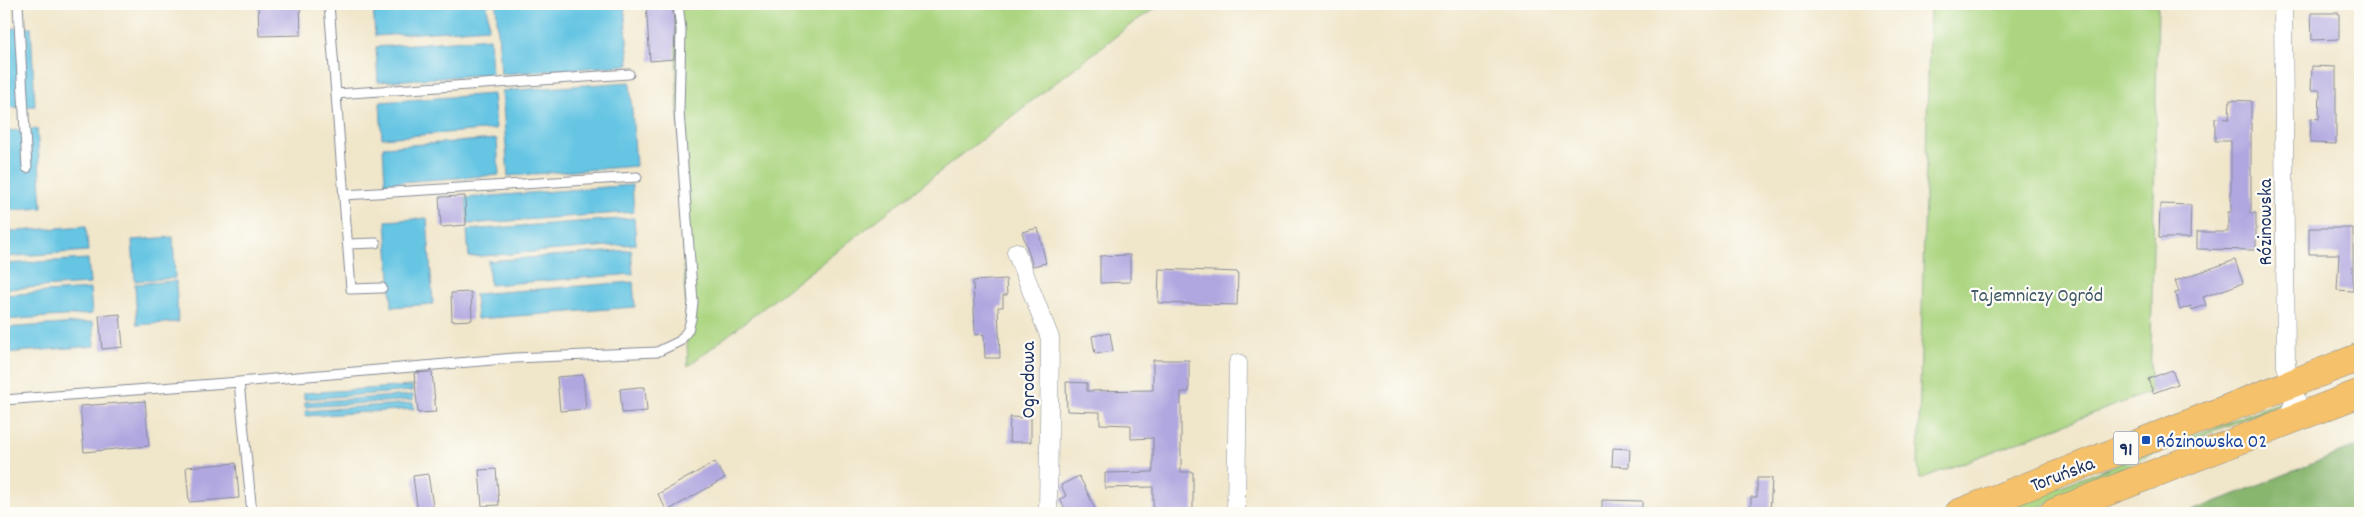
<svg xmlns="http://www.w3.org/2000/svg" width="2364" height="517" font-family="Dekko,sans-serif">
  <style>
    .green { fill: #abd580; stroke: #63826f }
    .forest { fill: #88b66e; stroke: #527266 }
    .water { fill: #65c5e3; stroke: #407aa0 }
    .building { fill: #b1a7e0 }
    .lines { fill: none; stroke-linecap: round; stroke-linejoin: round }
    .lane-casing { stroke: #868a94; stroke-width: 11 }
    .street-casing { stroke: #868a94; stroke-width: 19 }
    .primary-casing { stroke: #868a94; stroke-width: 29 }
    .lane { stroke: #fff; stroke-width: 9 }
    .street { stroke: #fff; stroke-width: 18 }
    .primary { stroke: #f5c16b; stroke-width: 28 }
    .transit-dot { fill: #1a4fb4; stroke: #fdfcf7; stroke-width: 2 }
    .labels { text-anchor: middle; stroke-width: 4.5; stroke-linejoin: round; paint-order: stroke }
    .shield { fill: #fdfcf7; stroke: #5f6c8c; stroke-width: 1 }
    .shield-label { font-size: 19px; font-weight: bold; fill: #1b2f5e }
    .street-label { font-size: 20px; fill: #1b2f5e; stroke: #fdfcf7 }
    .park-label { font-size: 20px; fill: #3f5866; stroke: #fdfcf7 }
    .transit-label { font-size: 20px; fill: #164399; stroke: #fdfcf7; text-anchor: start }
  </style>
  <rect width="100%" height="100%" fill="#fdfcf7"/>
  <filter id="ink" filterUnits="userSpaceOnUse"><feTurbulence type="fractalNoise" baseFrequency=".02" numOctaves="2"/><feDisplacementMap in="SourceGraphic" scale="10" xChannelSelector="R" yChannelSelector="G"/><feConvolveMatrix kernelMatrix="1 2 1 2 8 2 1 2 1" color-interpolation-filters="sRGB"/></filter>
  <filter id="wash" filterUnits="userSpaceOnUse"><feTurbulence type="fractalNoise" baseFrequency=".0096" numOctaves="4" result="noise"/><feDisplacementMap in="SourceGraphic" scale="20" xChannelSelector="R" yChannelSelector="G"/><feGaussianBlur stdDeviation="1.12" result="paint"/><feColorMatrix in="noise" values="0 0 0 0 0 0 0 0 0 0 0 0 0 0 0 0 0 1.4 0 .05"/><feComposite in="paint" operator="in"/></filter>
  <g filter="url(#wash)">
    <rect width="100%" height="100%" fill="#f0e6ca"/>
    <path class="green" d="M 674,4 L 1162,4 L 1134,22 L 688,366 Z
      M 1930,4 L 2158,4 L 2150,392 L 1920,479 L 1918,465 Z
      M 2285,400 L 2277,406 L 2134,462 L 2057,500 L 2024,513 L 1991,513 Z"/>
    <path class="forest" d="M 2360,445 L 2360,513 L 2187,513 Z"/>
    <path class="water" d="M 373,4 L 487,4 L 489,28 L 375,36 Z
      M 496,4 L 624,4 L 629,65 L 501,74 Z
      M 31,27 L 35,106 L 4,108 L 4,29 Z
      M 490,38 L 492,74 L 378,82 L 376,47 Z
      M 630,82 L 636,166 L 508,176 L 502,91 Z
      M 493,94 L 496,129 L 382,138 L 380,102 Z
      M 37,129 L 42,208 L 4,211 L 4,131 Z
      M 497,139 L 499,175 L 385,183 L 383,147 Z
      M 632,185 L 634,212 L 468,224 L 466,198 Z
      M 427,218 L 433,304 L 392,307 L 386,221 Z
      M 634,218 L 636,244 L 469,257 L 467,230 Z
      M 86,226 L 88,251 L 4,257 L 4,232 Z
      M 173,237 L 175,278 L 135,281 L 132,240 Z
      M 631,250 L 633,274 L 490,285 L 488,261 Z
      M 88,259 L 90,284 L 4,289 L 4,264 Z
      M 176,281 L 178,322 L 137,325 L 135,284 Z
      M 633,282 L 635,307 L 477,319 L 475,294 Z
      M 90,289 L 92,314 L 4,320 L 4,295 Z
      M 93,322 L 95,346 L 4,353 L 4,328 Z
      M 412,386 L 412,391 L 304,399 L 304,393 Z
      M 413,395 L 413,400 L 305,407 L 305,402 Z
      M 413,403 L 414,409 L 306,416 L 305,411 Z"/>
    <g id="blocks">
      <path class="building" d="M 258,4 L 300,4 L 301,35 L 259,36 Z
        M 646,4 L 672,4 L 675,30 L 674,59 L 650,61 Z
        M 2311,13 L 2339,13 L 2339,39 L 2312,40 Z
        M 2312,66 L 2336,67 L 2336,144 L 2310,143 L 2311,118 L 2319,119 L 2320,90 L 2311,90 Z
        M 2230,100 L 2251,101 L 2251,213 L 2256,213 L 2256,250 L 2197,249 L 2197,232 L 2228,232 L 2228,212 L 2231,212 L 2231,141 L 2215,141 L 2215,118 L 2229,119 Z
        M 465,196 L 466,225 L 441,227 L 439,197 Z
        M 2160,204 L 2191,205 L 2190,238 L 2159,238 Z
        M 1038,228 L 1046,263 L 1033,266 L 1022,232 Z
        M 2309,228 L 2353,228 L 2353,291 L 2337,290 L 2339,254 L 2309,254 Z
        M 1130,255 L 1130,282 L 1100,283 L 1100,256 Z
        M 2235,260 L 2243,283 L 2203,297 L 2206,305 L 2192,310 L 2191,306 L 2180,310 L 2175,293 L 2179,292 L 2175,281 Z
        M 1159,269 L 1238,272 L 1237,305 L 1158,303 Z
        M 1006,279 L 1007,295 L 1003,295 L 1003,307 L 998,307 L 1000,358 L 985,358 L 984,334 L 975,335 L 973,281 Z
        M 471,292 L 472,320 L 452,321 L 451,293 Z
        M 120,314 L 123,347 L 102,349 L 99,316 Z
        M 1110,333 L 1113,351 L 1095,354 L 1092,336 Z
        M 1153,360 L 1189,360 L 1189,392 L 1181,392 L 1181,472 L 1193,472 L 1193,513 L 1153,513 L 1153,487 L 1105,488 L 1105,473 L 1153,472 L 1153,438 L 1131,439 L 1131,425 L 1100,424 L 1100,412 L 1067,411 L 1066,382 L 1087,383 L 1087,391 L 1153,390 Z
        M 2172,370 L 2178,384 L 2153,393 L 2148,379 Z
        M 432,372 L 436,412 L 418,413 L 414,373 Z
        M 583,375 L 586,409 L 560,411 L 557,377 Z
        M 639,387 L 645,387 L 647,411 L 622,413 L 620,389 Z
        M 145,401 L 149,446 L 84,452 L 80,406 Z
        M 1010,417 L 1031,418 L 1031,442 L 1009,442 Z
        M 1613,448 L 1630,449 L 1629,467 L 1612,466 Z
        M 715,462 L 725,478 L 667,511 L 658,494 Z
        M 236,463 L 239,498 L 189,502 L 186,467 Z
        M 496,469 L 499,505 L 482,506 L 479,470 Z
        M 428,474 L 434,513 L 418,513 L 413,476 Z
        M 1079,476 L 1085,487 L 1097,513 L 1067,513 L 1060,499 L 1066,496 L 1061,485 Z
        M 1757,478 L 1772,478 L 1770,513 L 1751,513 L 1751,497 L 1757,497 Z
        M 1602,500 L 1642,501 L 1642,513 L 1602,513 Z"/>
    </g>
  </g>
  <g filter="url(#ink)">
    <use href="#blocks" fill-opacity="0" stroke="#868a94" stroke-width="1"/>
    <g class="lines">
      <g class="lane-casing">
        <path id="lane" d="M 18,4 L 27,168
          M 329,4 L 351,289 L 382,288
          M 336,94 L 629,74
          M 344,195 L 637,177
          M 348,244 L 376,243
          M 239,382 L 252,513
          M 4,400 L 239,382 L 515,358 L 657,352 L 680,341 L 688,330 L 691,319 L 693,302 L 679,111 L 681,30 L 678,4"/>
      </g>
      <g class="street-casing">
        <path id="street" d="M 1016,252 L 1050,338 L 1048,513
          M 2281,422 L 2289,414 L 2296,398 L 2286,366 L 2283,4
          M 1236,513 L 1238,363"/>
      </g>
      <g class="primary-casing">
        <path id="primary" d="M 1959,513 L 2360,357
          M 2053,513 L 2360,393"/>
      </g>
      <use href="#lane" class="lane"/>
      <use href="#street" class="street"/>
      <use href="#primary" class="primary"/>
    </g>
  </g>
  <rect class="transit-dot" x="2141" y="435" width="10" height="10" rx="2.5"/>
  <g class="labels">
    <rect class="shield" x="2113.5" y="431.5" width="25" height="33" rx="4"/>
    <g class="shield-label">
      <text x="2126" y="455">91</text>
    </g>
    <g class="street-label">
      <text transform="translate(2264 222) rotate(-90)" y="7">Rózinowska</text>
      <text transform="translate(1027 380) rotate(-90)" y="7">Ogrodowa</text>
      <text transform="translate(2062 473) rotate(-21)" y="7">Toruńska</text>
    </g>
    <g class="park-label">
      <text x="2037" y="301">Tajemniczy Ogród</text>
    </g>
    <g class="transit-label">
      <text x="2156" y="447">Rózinowska 02</text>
    </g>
  </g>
  <rect width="2364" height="517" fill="none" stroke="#fdfcf7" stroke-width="20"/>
</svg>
